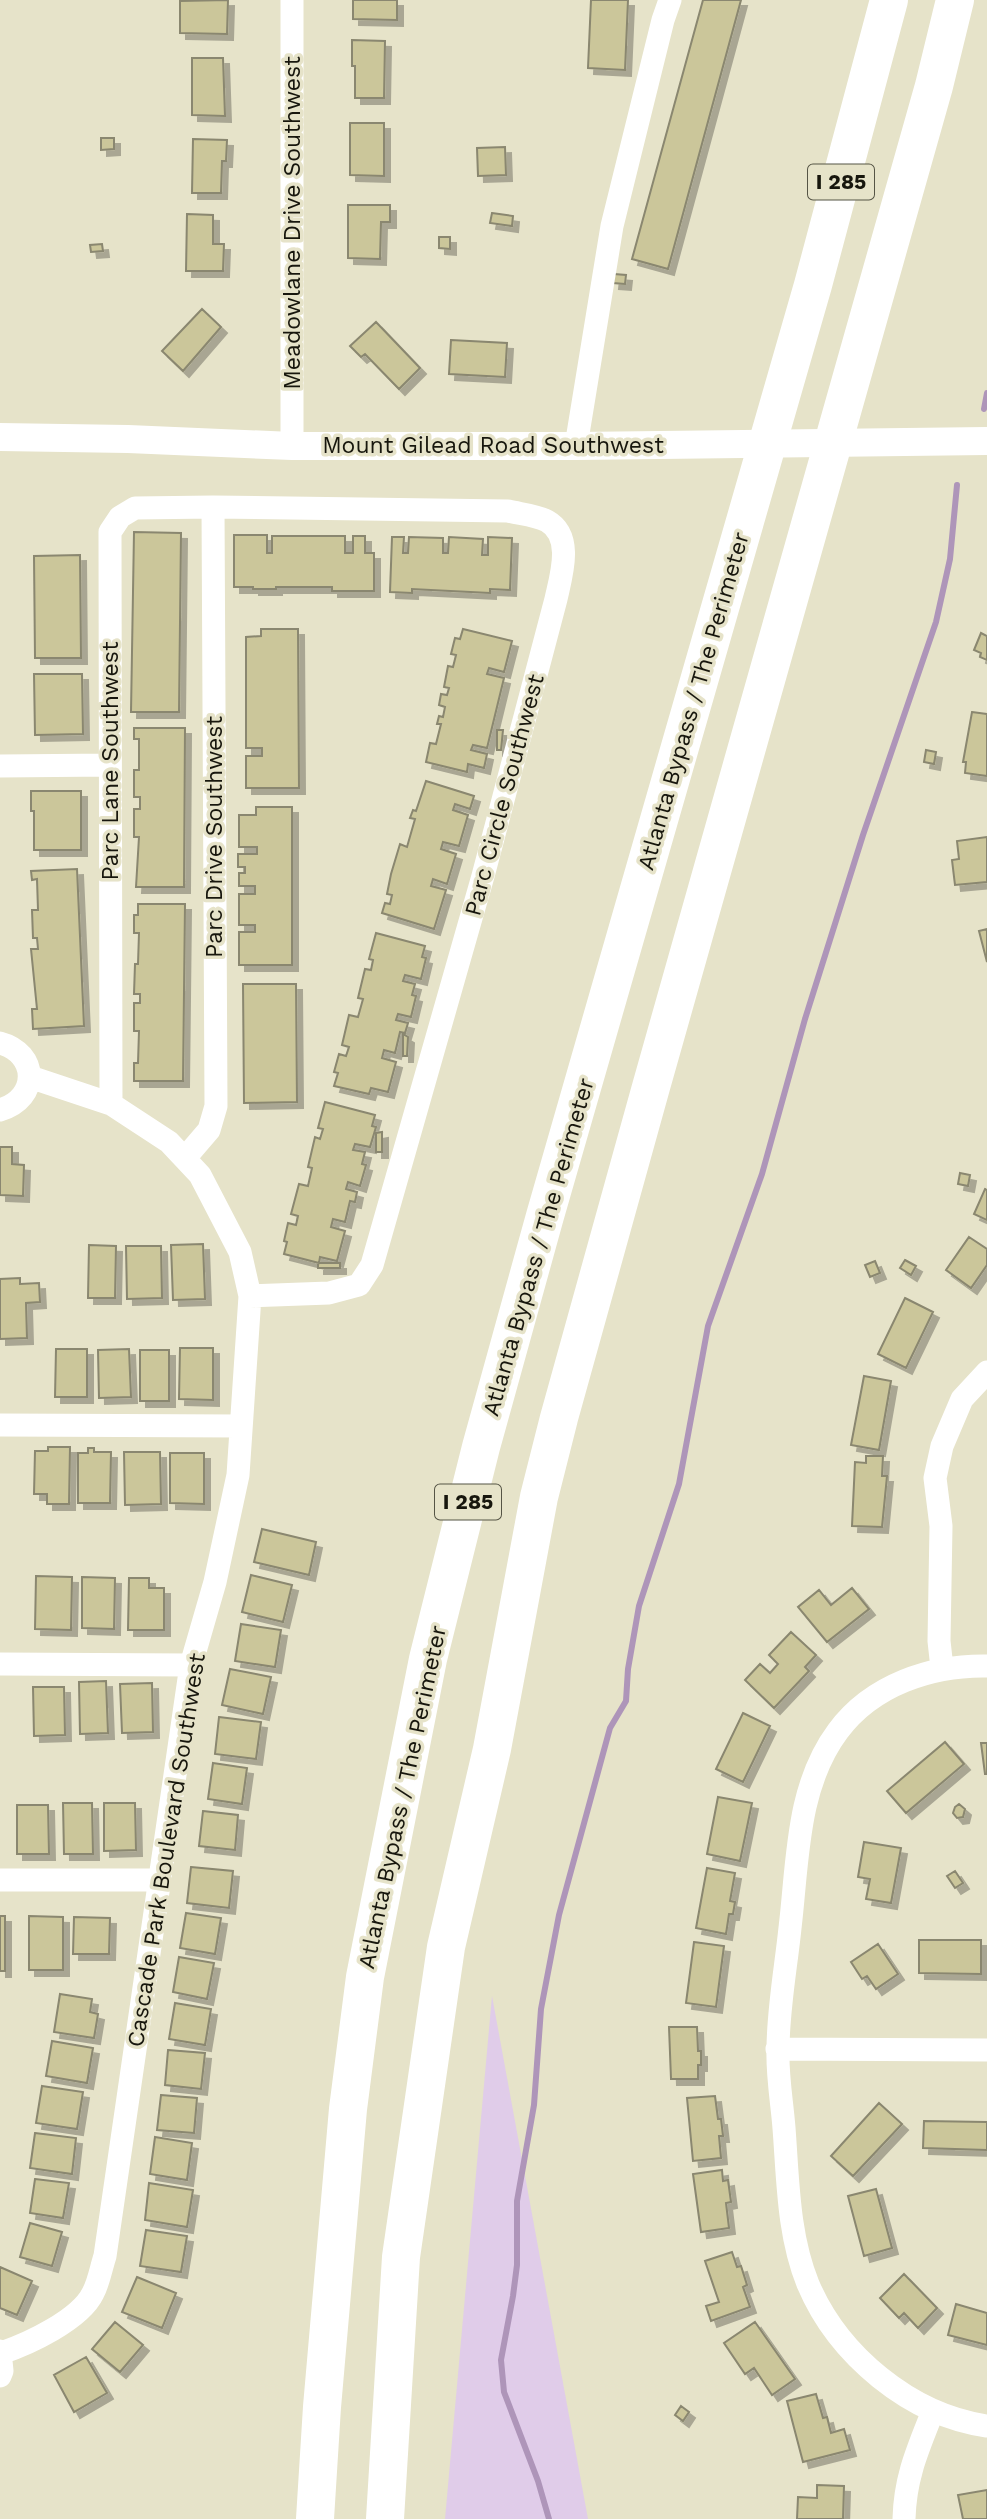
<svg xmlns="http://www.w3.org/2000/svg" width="987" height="2519" font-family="'Work Sans',sans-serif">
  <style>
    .green { fill: #e0cce9 }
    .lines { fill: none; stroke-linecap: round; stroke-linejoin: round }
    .stream { stroke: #ae95b9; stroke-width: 6 }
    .building { fill: #cbc69a; stroke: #8a876f; stroke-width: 2; filter: url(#shadow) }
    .minor { stroke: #fff; stroke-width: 23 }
    .tertiary { stroke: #fff; stroke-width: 28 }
    .motorway { stroke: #fff; stroke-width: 38 }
    .labels { text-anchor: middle; stroke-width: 7; stroke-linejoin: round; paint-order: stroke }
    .shield { fill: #e6e3c9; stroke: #555445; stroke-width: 2 }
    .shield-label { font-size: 21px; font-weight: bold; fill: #17160d }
    .street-label { font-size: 23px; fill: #17160d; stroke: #e6e3c9 }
  </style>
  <defs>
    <filter id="shadow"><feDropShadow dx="6" dy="6" stdDeviation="0" flood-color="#0004"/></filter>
  </defs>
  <rect width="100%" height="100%" fill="#e6e3c9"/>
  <path class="green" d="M 492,1996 L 588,2519 L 445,2519 Z"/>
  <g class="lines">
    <path class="stream" d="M 984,409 L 987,393
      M 549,2519 L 538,2481 L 504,2392 L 501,2360 L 513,2296 L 517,2265 L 517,2201 L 534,2105 L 541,2009 L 559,1915 L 610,1728 L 626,1701 L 628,1669 L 639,1606 L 679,1484 L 708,1326 L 762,1174 L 805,1019 L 863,835 L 936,622 L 950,559 L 957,485"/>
  </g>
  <path class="building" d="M 228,0 L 227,34 L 180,33 L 180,1 Z
    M 353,0 L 397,0 L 397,20 L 353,19 Z
    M 591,0 L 628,0 L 625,70 L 588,68 Z
    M 703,0 L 741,0 L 668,269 L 632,259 Z
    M 352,40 L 385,41 L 384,98 L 355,98 L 355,66 L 352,66 Z
    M 192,58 L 223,58 L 225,116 L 192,115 Z
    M 350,123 L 384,123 L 384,176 L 350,175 Z
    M 101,138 L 114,138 L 114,149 L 101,150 Z
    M 193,139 L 227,140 L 226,161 L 222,161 L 221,193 L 192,193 Z
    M 505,147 L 506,175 L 478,176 L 477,148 Z
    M 348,205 L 390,205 L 390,222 L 381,222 L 380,259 L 348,258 Z
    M 492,213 L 513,216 L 512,226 L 490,223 Z
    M 187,214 L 213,215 L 213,244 L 224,244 L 223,271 L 186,271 Z
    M 439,237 L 450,237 L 450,249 L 439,248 Z
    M 102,244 L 103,251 L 91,252 L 90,245 Z
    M 614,274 L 626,275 L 625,284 L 613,283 Z
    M 202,309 L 221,327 L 183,371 L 162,351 Z
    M 376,322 L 420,368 L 399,389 L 365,354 L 361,357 L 350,346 Z
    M 451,340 L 507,343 L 505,377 L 449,374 Z
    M 134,532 L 181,533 L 179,712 L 131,712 Z
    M 234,535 L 267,535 L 267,553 L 272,553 L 272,536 L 345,536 L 345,553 L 353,553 L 353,536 L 365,536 L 365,553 L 374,553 L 374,591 L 332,591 L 332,587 L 276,587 L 276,589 L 253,589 L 253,587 L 234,587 Z
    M 392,537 L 404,537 L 403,553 L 408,553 L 409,537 L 443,538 L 443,553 L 448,553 L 449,537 L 483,539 L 482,555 L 488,555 L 488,537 L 512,538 L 510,590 L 490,589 L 490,593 L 412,589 L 412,593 L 390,592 Z
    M 80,555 L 81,658 L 35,658 L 34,556 Z
    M 261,629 L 298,629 L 299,788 L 246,788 L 246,756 L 262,756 L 262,748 L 246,748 L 246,637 L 261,636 Z
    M 463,629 L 512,641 L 504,672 L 489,668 L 487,674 L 504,678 L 487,748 L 473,745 L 471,750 L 487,754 L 484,768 L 468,764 L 467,772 L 426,762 L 430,743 L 436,744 L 441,724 L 437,724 L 439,716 L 443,717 L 445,707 L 439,705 L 441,694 L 447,695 L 449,688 L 444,687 L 448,666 L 453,667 L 456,655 L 451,654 L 455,638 L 460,639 Z
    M 981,633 L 987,636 L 987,660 L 980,657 L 981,653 L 974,650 Z
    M 34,674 L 82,674 L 83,734 L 35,735 Z
    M 972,712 L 987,714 L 987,776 L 965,773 L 966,762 L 963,762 Z
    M 134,728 L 185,728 L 184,887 L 136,887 L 139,837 L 134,837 L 134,809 L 140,809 L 140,797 L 134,797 L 134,770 L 139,770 L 139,739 L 134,739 Z
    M 497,730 L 503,730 L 501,750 L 497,750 Z
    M 926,750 L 936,752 L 934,764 L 924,762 Z
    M 426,781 L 474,796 L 470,809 L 455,804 L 453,810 L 468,815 L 459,846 L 443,842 L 441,849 L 456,854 L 447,884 L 433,879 L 431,886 L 446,890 L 434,929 L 382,913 L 385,903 L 390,904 L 392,895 L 387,894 L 391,874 L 400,844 L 407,847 L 415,819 L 410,818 L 413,810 L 416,811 Z
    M 31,791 L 81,791 L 81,850 L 34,850 L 34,811 L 31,811 Z
    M 256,807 L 292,807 L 292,965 L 239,965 L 239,932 L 255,932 L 255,925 L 239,925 L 239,894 L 255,894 L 255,886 L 239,886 L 239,873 L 245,873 L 245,867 L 238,867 L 238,854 L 257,854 L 257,847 L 239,847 L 239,815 L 256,815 Z
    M 987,837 L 987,882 L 955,885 L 952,860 L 959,859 L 957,841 Z
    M 77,869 L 84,1026 L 33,1029 L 32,1009 L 37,1009 L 31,949 L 38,949 L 37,938 L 33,938 L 32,910 L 38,910 L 37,879 L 32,880 L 31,871 Z
    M 138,904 L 185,904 L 183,1081 L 134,1081 L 134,1063 L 138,1063 L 139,1031 L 134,1031 L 134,1003 L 140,1003 L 140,994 L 134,994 L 135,964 L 138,964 L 139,933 L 134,933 L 134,915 L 138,915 Z
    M 987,929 L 987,962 L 979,931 Z
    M 376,933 L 425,946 L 422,957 L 426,958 L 421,979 L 405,975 L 403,981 L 415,984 L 412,995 L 416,996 L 411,1017 L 398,1014 L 396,1020 L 408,1023 L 405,1033 L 400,1032 L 395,1053 L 384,1050 L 382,1058 L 396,1062 L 388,1092 L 371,1088 L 369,1094 L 334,1086 L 338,1073 L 334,1072 L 339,1054 L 346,1056 L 349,1047 L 342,1045 L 349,1015 L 358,1017 L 363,999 L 358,998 L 365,969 L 371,970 L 373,960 L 369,959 Z
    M 243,984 L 296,984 L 297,1102 L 244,1103 Z
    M 403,1034 L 408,1037 L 407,1056 L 403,1056 Z
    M 325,1102 L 375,1115 L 372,1126 L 376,1127 L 370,1147 L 355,1144 L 353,1150 L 365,1152 L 362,1164 L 366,1165 L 360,1186 L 348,1182 L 346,1189 L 357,1192 L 355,1202 L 350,1201 L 345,1222 L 333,1219 L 331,1227 L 345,1231 L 337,1261 L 320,1257 L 319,1263 L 284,1254 L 287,1242 L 284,1241 L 288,1223 L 296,1225 L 298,1216 L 291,1214 L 299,1184 L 308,1186 L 312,1168 L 308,1167 L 315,1137 L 320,1139 L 323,1129 L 318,1128 Z
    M 382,1132 L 382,1152 L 376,1152 L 376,1133 Z
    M 0,1147 L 12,1147 L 12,1164 L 24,1165 L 23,1196 L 0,1195 Z
    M 960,1173 L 970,1175 L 968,1186 L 958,1184 Z
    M 985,1189 L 987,1190 L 987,1220 L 974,1214 Z
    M 969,1237 L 987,1249 L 987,1265 L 971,1288 L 946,1270 Z
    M 203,1244 L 205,1299 L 173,1300 L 171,1245 Z
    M 89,1245 L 116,1246 L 115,1298 L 88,1298 Z
    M 126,1246 L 161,1246 L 162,1298 L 127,1299 Z
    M 905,1260 L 916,1266 L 911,1275 L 900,1268 Z
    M 875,1261 L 880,1273 L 870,1277 L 865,1265 Z
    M 318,1263 L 340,1263 L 340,1268 L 318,1268 Z
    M 20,1278 L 20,1284 L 39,1283 L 40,1302 L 26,1303 L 27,1338 L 0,1339 L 0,1279 Z
    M 905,1298 L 933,1312 L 906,1368 L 878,1354 Z
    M 180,1348 L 213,1348 L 213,1400 L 179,1399 Z
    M 56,1349 L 87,1349 L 87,1397 L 55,1397 Z
    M 129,1349 L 131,1397 L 99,1398 L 98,1350 Z
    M 140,1350 L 169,1350 L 169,1401 L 140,1401 Z
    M 864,1376 L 891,1381 L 879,1450 L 851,1445 Z
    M 48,1447 L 70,1447 L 69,1504 L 47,1504 L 47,1494 L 34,1494 L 35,1451 L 48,1451 Z
    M 88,1448 L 94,1448 L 94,1452 L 111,1452 L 110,1503 L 78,1503 L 78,1453 L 88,1453 Z
    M 124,1452 L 160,1452 L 161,1504 L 125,1505 Z
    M 170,1453 L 204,1453 L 204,1504 L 170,1503 Z
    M 866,1456 L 883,1456 L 882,1476 L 887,1476 L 882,1527 L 852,1526 L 855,1462 L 866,1463 Z
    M 262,1529 L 316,1542 L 309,1575 L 254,1562 Z
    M 251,1575 L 292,1585 L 283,1622 L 242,1612 Z
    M 36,1576 L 72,1577 L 71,1630 L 35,1629 Z
    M 82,1577 L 115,1578 L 114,1629 L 82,1628 Z
    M 129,1578 L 149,1578 L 149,1588 L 164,1588 L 164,1630 L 128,1630 Z
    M 852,1588 L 869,1609 L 827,1642 L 798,1607 L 819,1590 L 831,1605 Z
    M 241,1624 L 281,1630 L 275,1667 L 235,1661 Z
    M 791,1632 L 816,1655 L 805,1667 L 809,1671 L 774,1708 L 745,1680 L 760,1664 L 770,1673 L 778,1664 L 769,1655 Z
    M 230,1669 L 271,1677 L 263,1714 L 222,1705 Z
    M 106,1681 L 108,1733 L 80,1734 L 79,1682 Z
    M 152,1683 L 153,1732 L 122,1733 L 120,1684 Z
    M 33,1687 L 64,1687 L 65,1735 L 34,1736 Z
    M 743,1713 L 770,1726 L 743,1782 L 716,1769 Z
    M 219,1717 L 261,1722 L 256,1759 L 215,1754 Z
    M 945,1742 L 964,1764 L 906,1813 L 887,1791 Z
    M 981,1743 L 987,1743 L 987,1774 L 985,1774 Z
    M 213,1763 L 247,1768 L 242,1804 L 208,1799 Z
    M 718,1797 L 752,1803 L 740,1861 L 707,1854 Z
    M 63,1803 L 92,1803 L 93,1854 L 64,1854 Z
    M 104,1803 L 135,1803 L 136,1850 L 104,1851 Z
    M 959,1804 L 965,1809 L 963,1817 L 957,1818 L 953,1813 L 955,1807 Z
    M 17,1805 L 48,1805 L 49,1854 L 17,1854 Z
    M 203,1811 L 238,1815 L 235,1850 L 199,1846 Z
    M 864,1842 L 901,1848 L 891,1903 L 866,1899 L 870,1879 L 858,1877 Z
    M 191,1867 L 233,1871 L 229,1908 L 187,1903 Z
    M 707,1868 L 735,1873 L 730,1901 L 735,1902 L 733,1914 L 729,1914 L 726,1934 L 696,1928 Z
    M 955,1871 L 963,1883 L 955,1888 L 947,1876 Z
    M 186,1913 L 221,1918 L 215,1954 L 180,1948 Z
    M 0,1916 L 5,1916 L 5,1971 L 0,1971 Z
    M 29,1916 L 63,1917 L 63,1970 L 29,1970 Z
    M 74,1917 L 110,1918 L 109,1954 L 73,1954 Z
    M 919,1940 L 981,1940 L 981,1974 L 919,1973 Z
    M 694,1942 L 724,1946 L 716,2007 L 686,2003 Z
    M 878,1944 L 898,1974 L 876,1989 L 867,1976 L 862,1979 L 851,1962 Z
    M 179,1957 L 214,1963 L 207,1999 L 173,1992 Z
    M 60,1994 L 92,1999 L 90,2012 L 98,2014 L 94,2038 L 54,2032 Z
    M 175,2003 L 211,2009 L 205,2045 L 169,2039 Z
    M 669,2027 L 697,2027 L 698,2051 L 701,2051 L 701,2065 L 698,2065 L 698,2079 L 671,2079 Z
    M 52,2041 L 93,2048 L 87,2083 L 46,2076 Z
    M 168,2050 L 205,2053 L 201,2089 L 165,2085 Z
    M 42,2086 L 83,2092 L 77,2129 L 36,2123 Z
    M 161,2095 L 197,2098 L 194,2133 L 157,2130 Z
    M 715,2096 L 718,2119 L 721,2119 L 723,2136 L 719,2136 L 721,2158 L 693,2161 L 687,2098 Z
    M 879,2103 L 902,2124 L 853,2176 L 831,2156 Z
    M 924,2121 L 987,2122 L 987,2150 L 923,2148 Z
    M 35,2133 L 76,2138 L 72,2174 L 30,2168 Z
    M 155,2137 L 192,2143 L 187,2180 L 150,2174 Z
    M 722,2170 L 723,2181 L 728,2180 L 731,2202 L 726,2203 L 729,2228 L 701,2232 L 693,2174 Z
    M 35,2179 L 69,2183 L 63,2218 L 30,2213 Z
    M 149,2183 L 193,2190 L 187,2227 L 145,2220 Z
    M 876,2189 L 892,2248 L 864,2256 L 848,2196 Z
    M 30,2223 L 62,2232 L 52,2266 L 20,2257 Z
    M 146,2230 L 187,2236 L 181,2272 L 140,2266 Z
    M 732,2252 L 737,2267 L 741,2266 L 747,2285 L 743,2287 L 750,2307 L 711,2321 L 706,2306 L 719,2302 L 705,2261 Z
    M 0,2267 L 32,2281 L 17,2315 L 0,2308 Z
    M 904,2274 L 937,2308 L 918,2328 L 904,2313 L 899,2318 L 880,2298 Z
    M 137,2277 L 176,2293 L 162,2328 L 122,2312 Z
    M 956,2304 L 987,2313 L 987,2345 L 948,2335 Z
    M 115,2322 L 143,2345 L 120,2372 L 92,2349 Z
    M 755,2322 L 795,2379 L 772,2395 L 754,2368 L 745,2374 L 724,2343 Z
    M 86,2357 L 107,2393 L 74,2412 L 54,2375 Z
    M 816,2394 L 823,2418 L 827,2417 L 831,2433 L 844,2429 L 850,2450 L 803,2462 L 787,2401 Z
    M 681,2406 L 689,2412 L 683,2421 L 675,2415 Z
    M 817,2485 L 844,2486 L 843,2519 L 797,2519 L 798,2497 L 817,2498 Z
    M 987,2490 L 987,2519 L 963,2519 L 958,2495 Z"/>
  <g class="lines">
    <path class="minor" d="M 292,446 L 292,0
      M 576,446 L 612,226 L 663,20 L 670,0
      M 0,766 L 110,765
      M 0,1043 C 38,1053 40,1098 0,1110
      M 111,1104 L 110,532 L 120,517 L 135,508 L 213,507 L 508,511 C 520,514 536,515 547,521 C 574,536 561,576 556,599 L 483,876 L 372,1265 L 359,1285 L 329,1293 L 250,1296
      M 185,1158 L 209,1130 L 216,1106 L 213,507
      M 0,1425 L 241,1426
      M 0,1664 L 191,1665
      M 987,1666 C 931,1665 872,1685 838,1731 C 796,1787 798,1862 790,1928 C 786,1967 778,2010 778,2049 C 777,2075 782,2102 784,2128 C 788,2180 788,2235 808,2284 C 838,2355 910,2415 987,2426
      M 942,1668 L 939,1641 L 941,1526 L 935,1478 L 942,1446 L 962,1399 L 987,1372
      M 0,1880 L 159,1880
      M 777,2049 L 987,2050
      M 0,2351 L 2,2371 L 0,2376
      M 1,2353 C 28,2344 80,2320 93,2293 C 99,2282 101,2268 105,2256 L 191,1665 L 215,1582 L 238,1475 L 250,1296 L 240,1252 L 200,1175 L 169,1142 L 111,1104 L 30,1077
      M 904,2519 C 905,2477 918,2449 933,2411"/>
    <path class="tertiary" d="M 0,437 L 128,439 L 292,446 L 576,446 L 987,441"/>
    <path class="motorway" d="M 315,2519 L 322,2407 L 348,2109 L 365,1977 L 428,1659 L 481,1447 L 545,1216 L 813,285 L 889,0
      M 385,2519 L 401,2257 L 446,1947 L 492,1749 L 539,1497 L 559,1418 L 651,1087 L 934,86 L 955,0"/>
  </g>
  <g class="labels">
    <g class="shield">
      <rect x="808" y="164.5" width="66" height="35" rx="5"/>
      <rect x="435" y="1484.5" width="66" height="35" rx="5"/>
    </g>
    <g class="shield-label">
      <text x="841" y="189">I 285</text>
      <text x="468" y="1509">I 285</text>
    </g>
    <g class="street-label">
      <text transform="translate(292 223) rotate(-90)" y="8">Meadowlane Drive Southwest</text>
      <text x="493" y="453">Mount Gilead Road Southwest</text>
      <text transform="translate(693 701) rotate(-74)" y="8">Atlanta Bypass / The Perimeter</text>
      <text transform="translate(110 761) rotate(-90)" y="8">Parc Lane Southwest</text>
      <text transform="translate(504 795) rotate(-75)" y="8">Parc Circle Southwest</text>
      <text transform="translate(214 837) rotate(-90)" y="8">Parc Drive Southwest</text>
      <text transform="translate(538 1247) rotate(-74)" y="8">Atlanta Bypass / The Perimeter</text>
      <text transform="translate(402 1797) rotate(-78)" y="8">Atlanta Bypass / The Perimeter</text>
      <text transform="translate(166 1850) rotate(-81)" y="8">Cascade Park Boulevard Southwest</text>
    </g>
  </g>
</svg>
